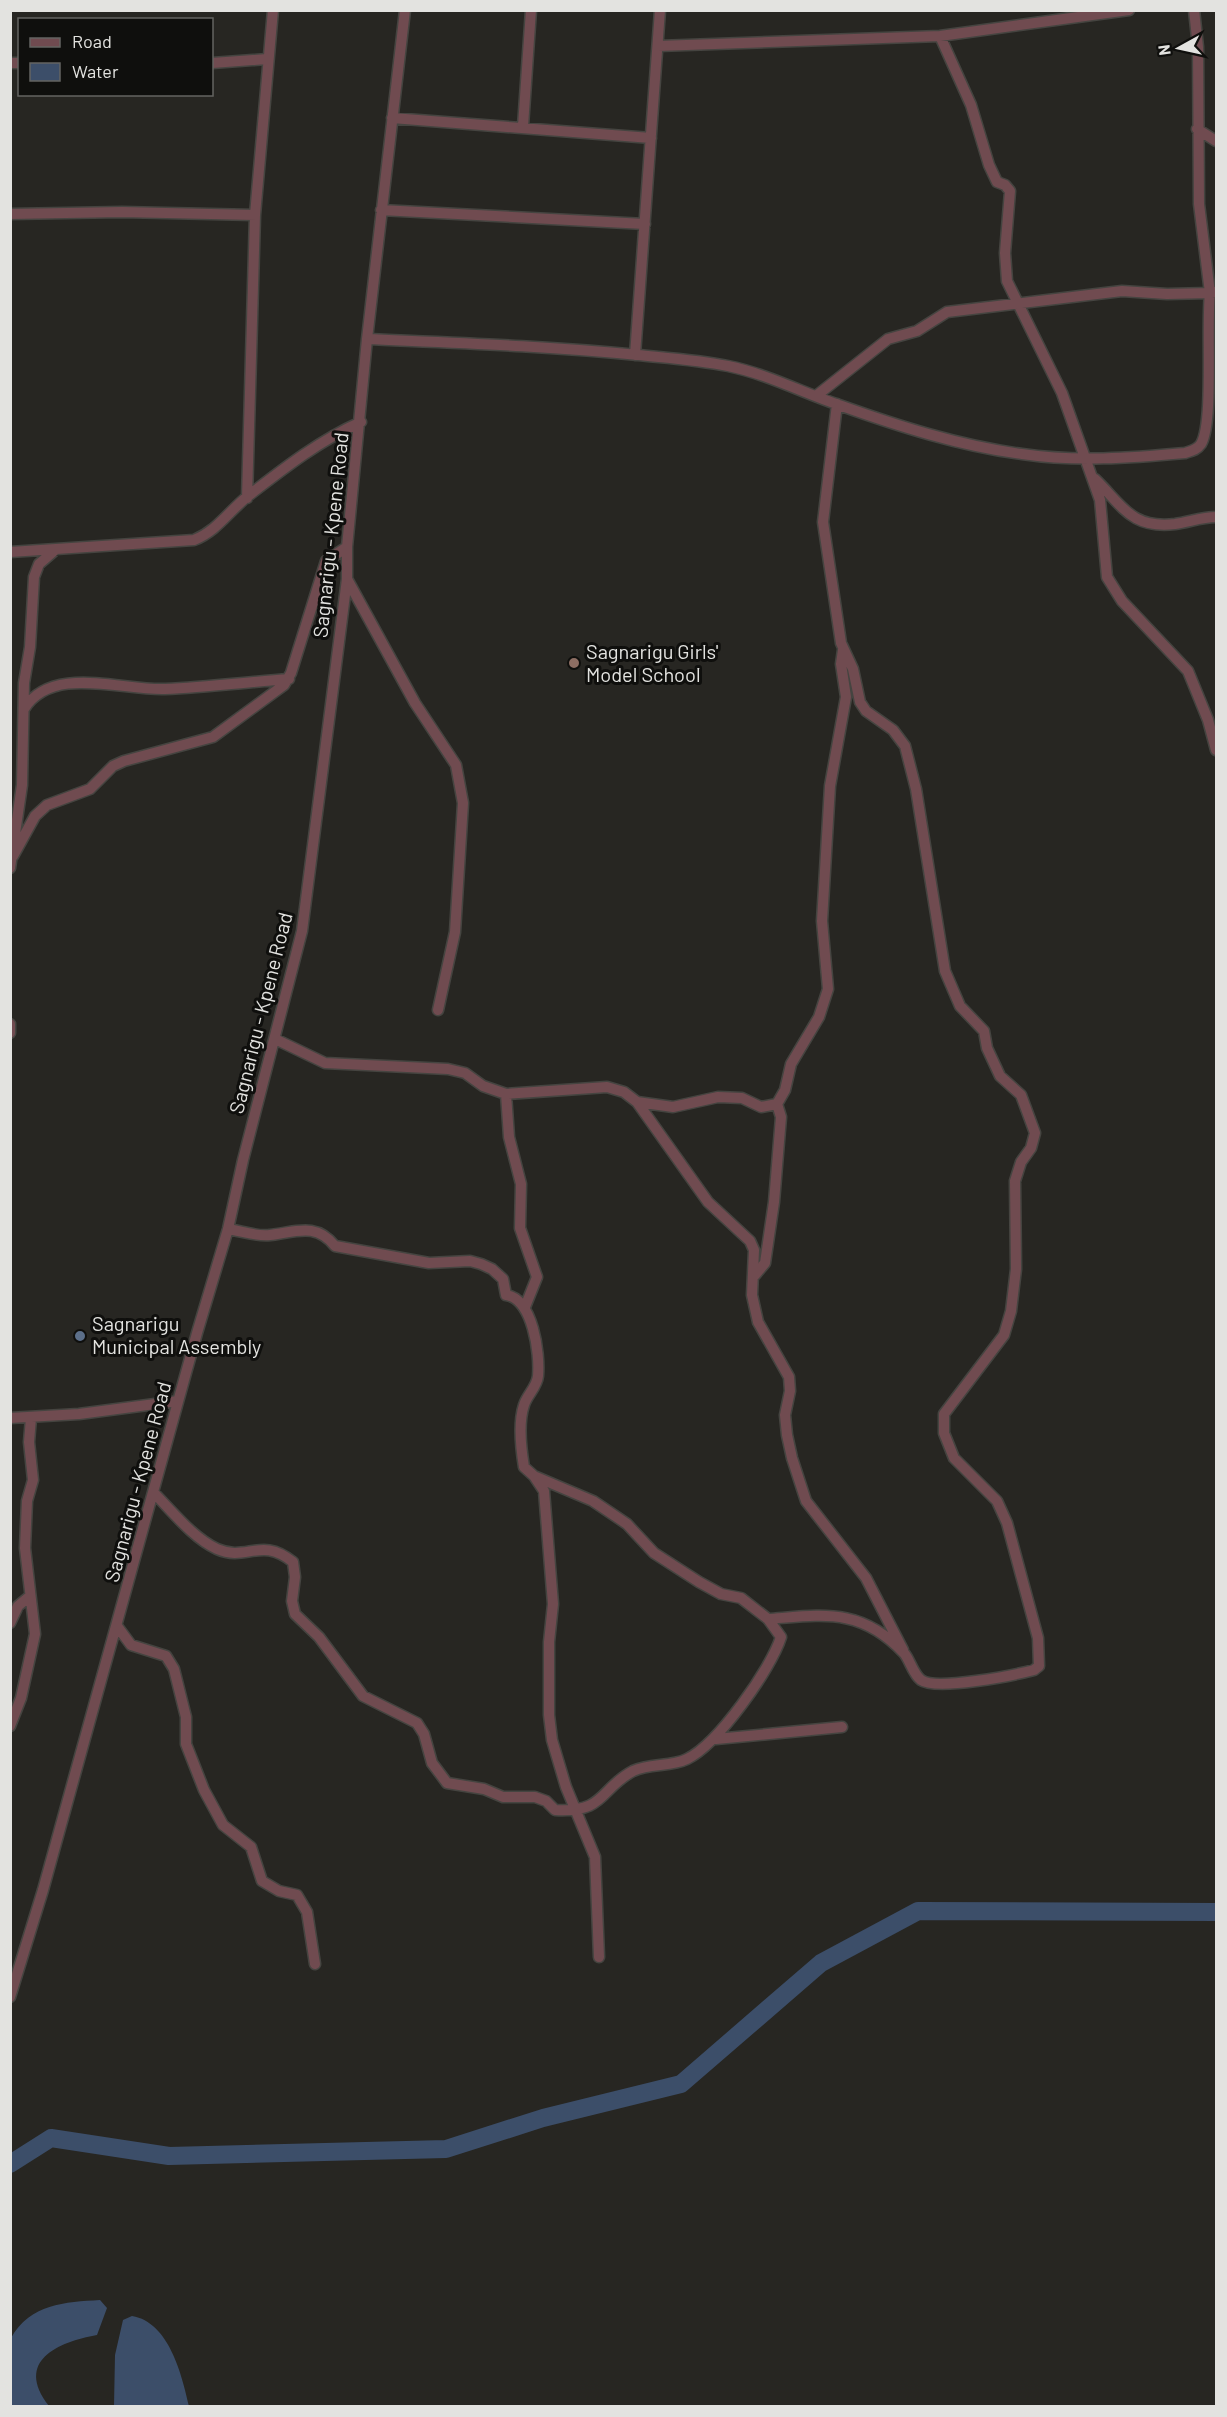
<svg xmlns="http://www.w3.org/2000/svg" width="1227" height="2417" font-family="Barlow,sans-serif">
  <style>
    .water { fill: #3c4e69 }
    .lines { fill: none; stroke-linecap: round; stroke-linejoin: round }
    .river { stroke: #3c4e69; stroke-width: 18 }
    .minor-casing { stroke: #454440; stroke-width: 13 }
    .minor { stroke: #704b50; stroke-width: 10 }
    .education-dot { fill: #8d6e63; stroke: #0f0f0d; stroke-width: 2 }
    .service-dot { fill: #5c6f8a; stroke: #0f0f0d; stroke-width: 2 }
    .labels { text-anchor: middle; stroke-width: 6; stroke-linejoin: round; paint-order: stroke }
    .street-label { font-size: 20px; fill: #e3e3e0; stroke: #0f0f0d }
    .poi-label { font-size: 20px; fill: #e3e3e0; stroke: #0f0f0d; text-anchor: start }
  </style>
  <rect width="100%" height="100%" fill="#272622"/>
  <path class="water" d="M 100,2300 L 107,2308 L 97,2335 C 58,2342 14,2361 49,2406 L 11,2406 L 11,2338 C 30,2304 65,2302 100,2300 Z
    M 132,2316 C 169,2322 182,2375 189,2406 L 114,2406 L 115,2355 L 123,2320 Z"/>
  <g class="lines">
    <path class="river" d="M 10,2164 L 51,2138 L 169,2156 L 446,2149 L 543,2118 L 681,2084 L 821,1963 L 918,1911 L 1216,1912"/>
    <g class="minor-casing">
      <path id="minor" d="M 940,36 L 971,105 L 989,165 L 997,182 L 1005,185 L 1010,191 L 1005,253 L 1007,281 L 1062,393 L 1100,500 L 1107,577 L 1122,601 L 1188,671 L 1208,720 L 1216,750
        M 658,46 L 940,36 L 1129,10
        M 10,63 L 20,63
        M 212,63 L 267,59
        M 392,118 L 651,138
        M 523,126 L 531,10
        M 1197,129 L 1216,141
        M 381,210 L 645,224
        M 10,214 L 122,212 L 255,215
        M 367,339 C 457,343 548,346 638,355 C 668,358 698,360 728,366 C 767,374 801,392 839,405 C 898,426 960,446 1022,454 C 1076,462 1131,458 1185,453 C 1191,451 1197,450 1201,444 C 1214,422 1206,326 1210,293 L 1216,292
        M 635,355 L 660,10
        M 816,396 L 888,339 L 917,331 L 947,312 L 1122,291 L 1167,294 L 1210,293 L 1199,204 L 1198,47 L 1194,10
        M 1095,479 C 1123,506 1131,529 1175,524 C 1189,522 1202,517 1216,517
        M 247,498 L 255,215 L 273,10
        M 10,552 L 194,540 C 217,531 229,511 248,496 C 283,469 320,440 361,422
        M 347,579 L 415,703 L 456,765 L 463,803 L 455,932 L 438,1010
        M 24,709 C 52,664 123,691 165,689 C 207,687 248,682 289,679
        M 13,856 L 35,816 L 47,805 L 90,789 L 113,766 L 124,761 L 213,737 L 284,685 L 291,673 L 326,561 L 347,547
        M 10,868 L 22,785 L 24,683 L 30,647 L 34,577 L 39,564 L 54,551
        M 10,1024 L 10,1033
        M 275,1039 L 325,1063 L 448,1069 L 465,1073 L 483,1086 L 506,1094 L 607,1087 L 624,1092 L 637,1102 L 673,1107 L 718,1097 L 742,1098 L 761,1107 L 777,1104 L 785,1090 L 791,1064 L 819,1017 L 828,989 L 822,921 L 830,786 L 846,697 L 841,664 L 843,650
        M 506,1094 L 509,1137 L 521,1184 L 520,1228 L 537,1277 L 525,1307
        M 637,1102 L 708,1202 L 750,1241 L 754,1250 L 752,1295 L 758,1322 L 789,1377 L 790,1391 L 785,1415 L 787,1435 L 792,1458 L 806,1501 L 866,1578 L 903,1650
        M 755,1275 L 765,1263 L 774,1202 L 781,1117 L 777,1104
        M 10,1418 L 79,1414 L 178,1401
        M 534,1476 L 544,1491 L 553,1604 L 549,1642 L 549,1715 L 552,1740 L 566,1787 L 595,1857 L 599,1957
        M 154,1493 C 172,1511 193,1538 217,1549 C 247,1562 261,1536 293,1562 L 295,1577 L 292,1601 L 295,1614 L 319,1637 L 363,1696 L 417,1723 L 424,1734 L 432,1763 L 447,1783 L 484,1789 L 503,1797 L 535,1797 L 546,1801 L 555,1810 C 606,1813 599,1789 633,1771 C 650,1763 671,1767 687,1759 C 718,1744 771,1669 781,1637 L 768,1619 L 741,1598 L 721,1594 L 699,1582 L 654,1553 L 627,1524 L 593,1501 L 534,1476 L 524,1467 C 521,1449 518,1423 524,1405 C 527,1395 537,1387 538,1376 C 540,1353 533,1299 506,1295 L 503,1279 L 492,1269 L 481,1264 L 470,1261 L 429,1263 L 335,1246 C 316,1222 296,1232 270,1235 C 258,1237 241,1231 228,1229
        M 768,1619 C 823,1615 861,1607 904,1653 C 910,1660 913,1674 921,1680 C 936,1691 1015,1675 1034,1670 L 1039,1666 L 1038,1638 L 1007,1523 L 997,1501 L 954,1458 L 944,1433 L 944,1414 L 1004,1335 L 1011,1311 L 1016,1269 L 1015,1181 L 1021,1162 L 1031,1148 L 1035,1133 L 1021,1095 L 1000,1076 L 987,1048 L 984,1031 L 960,1006 L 945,971 L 916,789 L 905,746 L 893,730 L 866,711 L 860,702 L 853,669 L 841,643 L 823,522 L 837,404
        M 10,1623 L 18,1606 L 30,1596
        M 117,1626 L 131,1645 L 166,1656 L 174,1669 L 186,1717 L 186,1744 L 204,1790 L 223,1825 L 251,1847 L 262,1881 L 279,1891 L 297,1895 L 307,1912 L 315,1964
        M 10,1726 L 21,1698 L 35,1634 L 25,1548 L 27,1501 L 33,1480 L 29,1442 L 31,1418
        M 716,1739 L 842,1727
        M 10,1997 L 43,1890 L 197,1333 L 228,1229 L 243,1160 L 302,931 L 347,579 L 347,547 L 367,339 L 405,10"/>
    </g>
    <use href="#minor" class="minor"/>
  </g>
  <circle class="education-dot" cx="574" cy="663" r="6"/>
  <circle class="service-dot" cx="80" cy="1336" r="6"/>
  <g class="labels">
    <g class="street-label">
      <text transform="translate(331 535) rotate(-84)" y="7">Sagnarigu - Kpene Road</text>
      <text transform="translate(261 1013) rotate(-76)" y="7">Sagnarigu - Kpene Road</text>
      <text transform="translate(138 1482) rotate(-75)" y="7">Sagnarigu - Kpene Road</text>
    </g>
    <g class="poi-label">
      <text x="586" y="659">Sagnarigu Girls'<tspan x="586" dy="23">Model School</tspan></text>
      <text x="92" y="1331">Sagnarigu<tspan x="92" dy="23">Municipal Assembly</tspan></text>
    </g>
  </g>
  <rect width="1227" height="2417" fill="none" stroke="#e3e3e0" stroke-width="24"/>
  <rect x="18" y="18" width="195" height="78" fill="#0f0f0d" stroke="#646461" stroke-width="1.5"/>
  <rect x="30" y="38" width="30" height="9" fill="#704b50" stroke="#646461" stroke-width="1.5"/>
  <text x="72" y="48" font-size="18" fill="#e3e3e0">Road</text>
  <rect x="30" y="63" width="30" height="18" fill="#3c4e69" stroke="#646461" stroke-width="1.5"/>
  <text x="72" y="78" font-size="18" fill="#e3e3e0">Water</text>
  <g transform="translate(1179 48) rotate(262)" stroke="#0f0f0d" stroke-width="4.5" paint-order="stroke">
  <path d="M0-4.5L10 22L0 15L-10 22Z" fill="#e3e3e0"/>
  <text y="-9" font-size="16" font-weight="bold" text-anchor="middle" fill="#e3e3e0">N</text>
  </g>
</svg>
